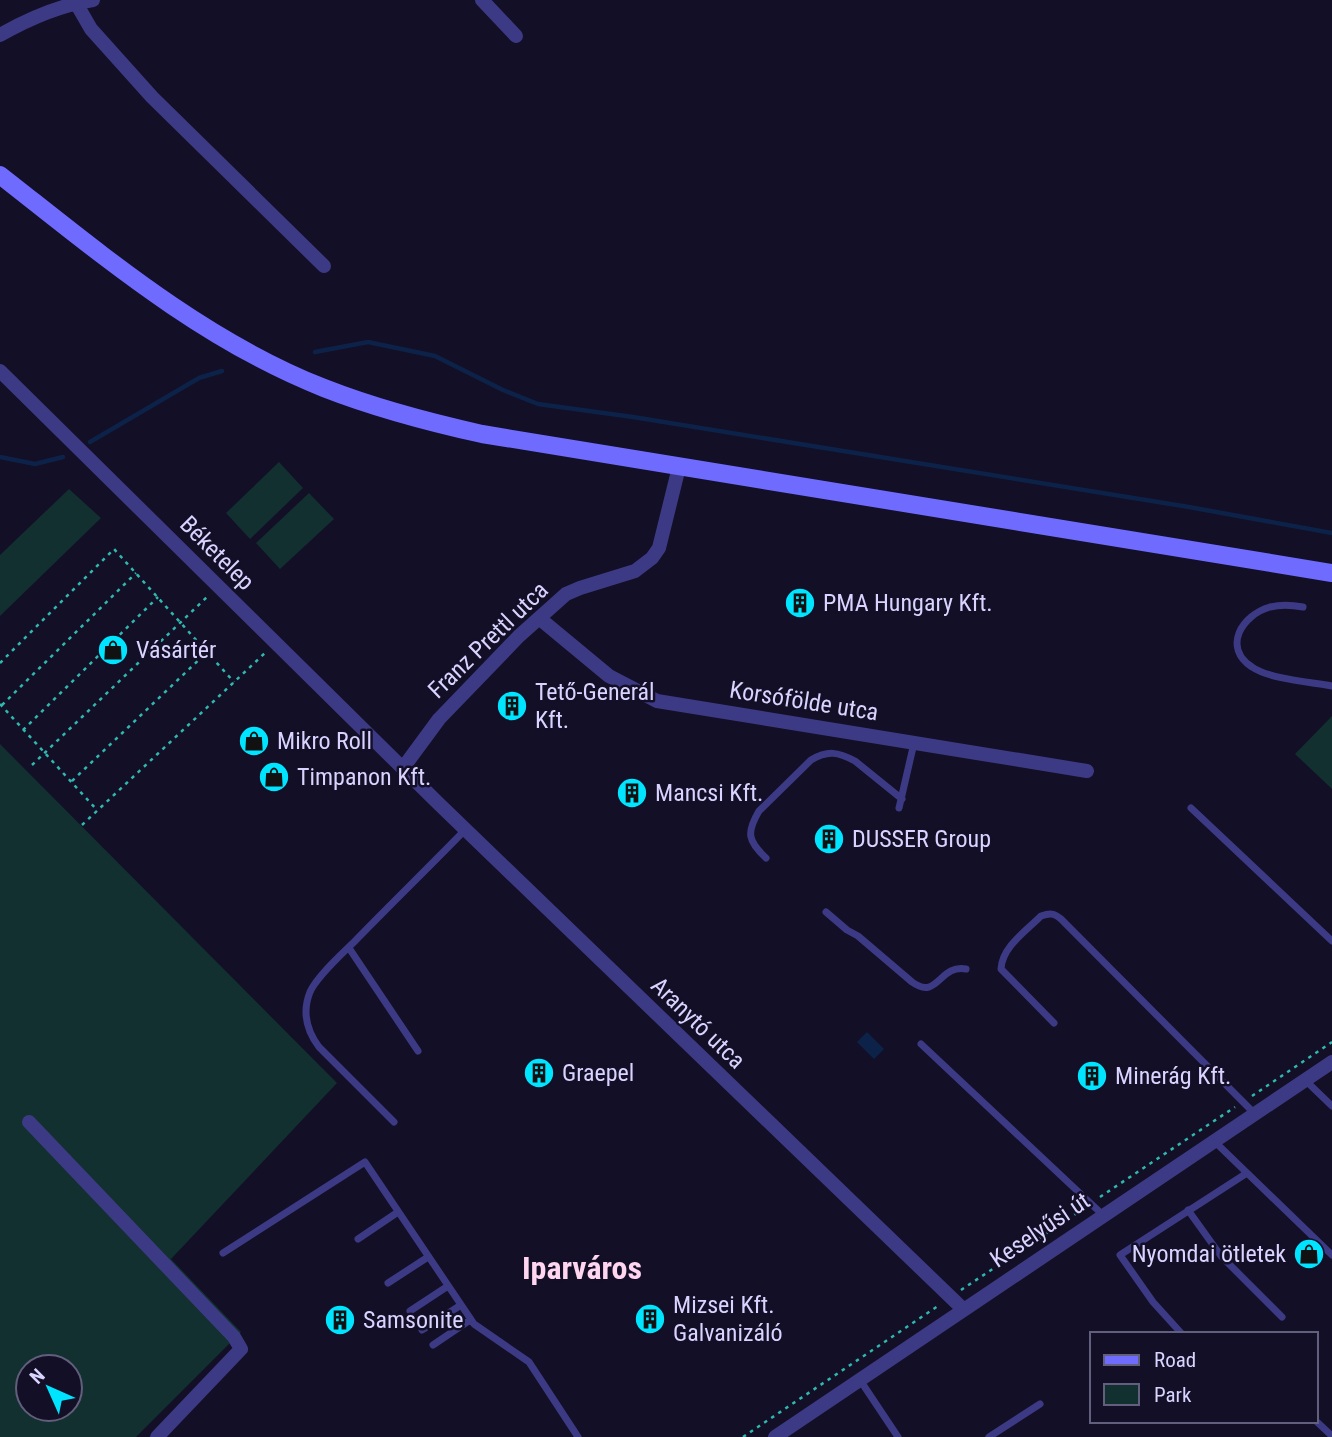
<svg xmlns="http://www.w3.org/2000/svg" width="1332" height="1437" font-family="'Roboto Condensed',sans-serif">
  <style>
    .green { fill: #12302f; fill-rule: evenodd }
    .water { fill: #0c2248 }
    .lines { fill: none; stroke-linecap: round; stroke-linejoin: round }
    .stream { stroke: #0c2248; stroke-width: 4.5 }
    .path { stroke: #2fb8b0; stroke-width: 2.5; stroke-dasharray: 3.5 5; stroke-linecap: butt }
    .service { stroke: #3d3a85; stroke-width: 7 }
    .minor { stroke: #3d3a85; stroke-width: 14 }
    .secondary { stroke: #6f6bff; stroke-width: 18 }
    .labels { text-anchor: middle; stroke-width: 5; stroke-linejoin: round; paint-order: stroke }
    .street-label { font-size: 24px; fill: #d9d4ff; stroke: #130f26 }
    .poi-label { font-size: 24px; fill: #d9d4ff; stroke: #130f26; text-anchor: start }
    .district-label { font-size: 32px; font-weight: bold; fill: #ffd6f0; stroke: #130f26 }
  </style>
  <rect width="100%" height="100%" fill="#130f26"/>
  <path class="green" d="M 279,462 L 303,488 L 250,539 L 226,513 Z
    M 69,489 L 101,518 L 0,616 L 0,555 Z
    M 309,493 L 334,519 L 280,569 L 256,543 Z
    M 1332,716 L 1332,789 L 1295,754 Z
    M 0,744 L 337,1083 L 171,1259 L 241,1332 L 136,1437 L 0,1437 ZM 28,1367 L 70,1367 L 70,1409 L 28,1409 Z"/>
  <path class="water" d="M 867,1032 L 884,1049 L 874,1059 L 857,1042 Z"/>
  <g class="lines">
    <path class="stream" d="M 315,352 L 368,342 L 435,356 L 503,390 L 538,404 L 633,417 L 1189,507 L 1332,533
      M 90,442 L 199,378 L 222,371
      M 0,457 L 35,464 L 63,457"/>
    <path class="path" d="M 0,663 L 114,549 L 234,682
      M 0,704 L 97,810
      M 2,705 L 136,573
      M 23,730 L 158,597
      M 32,765 L 208,596
      M 72,781 L 207,652
      M 82,825 L 266,652
      M 1252,1096 L 1332,1042
      M 1100,1197 L 1235,1107
      M 961,1290 L 1083,1209
      M 743,1437 L 938,1306"/>
    <path class="service" d="M 1303,607 C 1292,605 1282,604 1270,607 C 1242,615 1222,647 1252,667 C 1269,679 1310,682 1332,686
      M 899,808 L 914,743
      M 1191,808 L 1332,941
      M 766,858 C 748,841 746,833 759,811 L 811,760 C 828,750 838,752 855,761 L 902,799
      M 826,912 L 847,930 L 858,936 L 912,982 C 938,1001 939,964 966,969
      M 349,948 L 418,1051
      M 1054,1023 L 1001,969 C 1002,947 1026,931 1041,916 C 1050,913 1054,913 1061,919 L 1254,1113
      M 921,1044 L 1103,1215
      M 1305,1080 L 1332,1106
      M 394,1122 L 319,1047 C 307,1031 302,1012 310,992 C 317,976 343,953 356,940 C 392,903 429,867 465,830
      M 1214,1141 L 1332,1255
      M 1188,1210 L 1221,1256 L 1282,1317
      M 358,1239 L 398,1212
      M 223,1253 L 365,1162 L 474,1324 L 529,1362 L 578,1437
      M 388,1283 L 428,1257
      M 410,1311 L 448,1286
      M 422,1330 L 461,1305
      M 1182,1334 L 1153,1302 L 1120,1255 L 1247,1173
      M 433,1345 L 470,1320
      M 860,1380 L 898,1437
      M 1316,1421 L 1332,1436
      M 989,1437 L 1040,1404"/>
    <path class="minor" d="M 482,0 L 516,36
      M 76,3 L 91,29 L 152,97 L 324,266
      M 0,35 C 28,19 61,5 93,0
      M 0,371 L 439,804 L 963,1309
      M 539,618 L 609,676 L 657,701 L 1087,771
      M 403,768 L 439,719 L 519,636 L 566,594 L 580,588 L 635,571 L 652,558 L 659,548 L 679,467
      M 29,1122 L 234,1337 L 241,1349 L 157,1437
      M 775,1437 L 1332,1062"/>
    <path class="secondary" d="M 0,175 C 101,254 202,340 324,388 C 375,408 428,422 482,434 L 1332,573"/>
  </g>
  <defs>
    <g id="building-disc" transform="scale(1.575)"><circle r="9.5" fill="#00e5ff" stroke="#130f26"/><path d="M-4-6H4V6H1V3H-1V6H-4ZM-2.5-4.3h1.7v1.8h-1.7ZM.8-4.3h1.7v1.8H.8ZM-2.5-1h1.7V.8h-1.7ZM.8-1h1.7V.8H.8Z" fill="#111"/></g>
    <g id="shop-disc" transform="scale(1.575)"><circle r="9.5" fill="#00e5ff" stroke="#130f26"/><path d="M-5-2.5h2.3a2.7 3.5 0 0 1 5.4 0H5L5.5 6h-11ZM-1.5-2.5h3a1.5 2.3 0 0 0-3 0Z" fill="#111"/></g>
  </defs>
  <g fill-rule="evenodd">
    <use href="#building-disc" x="800" y="603"/>
    <use href="#shop-disc" x="113" y="650"/>
    <use href="#building-disc" x="512" y="706"/>
    <use href="#shop-disc" x="254" y="741"/>
    <use href="#shop-disc" x="274" y="777"/>
    <use href="#building-disc" x="632" y="793"/>
    <use href="#building-disc" x="829" y="839"/>
    <use href="#building-disc" x="539" y="1073"/>
    <use href="#building-disc" x="1092" y="1076"/>
    <use href="#shop-disc" x="1309" y="1254"/>
    <use href="#building-disc" x="650" y="1319"/>
    <use href="#building-disc" x="340" y="1320"/>
  </g>
  <g class="labels">
    <g class="street-label">
      <text transform="translate(217 553) rotate(45)" y="8">Béketelep</text>
      <text transform="translate(488 640) rotate(-44)" y="8">Franz Prettl utca</text>
      <text transform="translate(804 701) rotate(9)" y="8">Korsófölde utca</text>
      <text transform="translate(698 1023) rotate(44)" y="8">Aranytó utca</text>
      <text transform="translate(1040 1230) rotate(-34)" y="8">Keselyűsi út</text>
    </g>
    <g class="poi-label">
      <text x="823" y="611">PMA Hungary Kft.</text>
      <text x="136" y="658">Vásártér</text>
      <text x="535" y="700">Tető-Generál<tspan x="535" dy="28">Kft.</tspan></text>
      <text x="277" y="749">Mikro Roll</text>
      <text x="297" y="785">Timpanon Kft.</text>
      <text x="655" y="801">Mancsi Kft.</text>
      <text x="852" y="847">DUSSER Group</text>
      <text x="562" y="1081">Graepel</text>
      <text x="1115" y="1084">Minerág Kft.</text>
      <text x="1286" y="1262" text-anchor="end">Nyomdai ötletek</text>
      <text x="673" y="1313">Mizsei Kft.<tspan x="673" dy="28">Galvanizáló</tspan></text>
      <text x="363" y="1328">Samsonite</text>
    </g>
    <g class="district-label">
      <text x="582" y="1279">Iparváros</text>
    </g>
  </g>
  <rect x="1090" y="1332" width="228" height="91" fill="#130f26" stroke="#625e7d" stroke-width="2"/>
  <rect x="1104" y="1355" width="35" height="10" fill="#6f6bff" stroke="#625e7d" stroke-width="2"/>
  <text x="1154" y="1367" font-size="21" fill="#d9d4ff">Road</text>
  <rect x="1104" y="1384" width="35" height="21" fill="#12302f" stroke="#625e7d" stroke-width="2"/>
  <text x="1154" y="1402" font-size="21" fill="#d9d4ff">Park</text>
  <g transform="translate(49 1388) rotate(315)"><circle r="33" fill="#130f26" stroke="#625e7d" stroke-width="2"/>
  <path d="M0-5L12 26L0 18L-12 26Z" fill="#00e5ff"/>
  <text y="-10" font-size="19" font-weight="bold" text-anchor="middle" fill="#d9d4ff">N</text>
  </g>
</svg>
